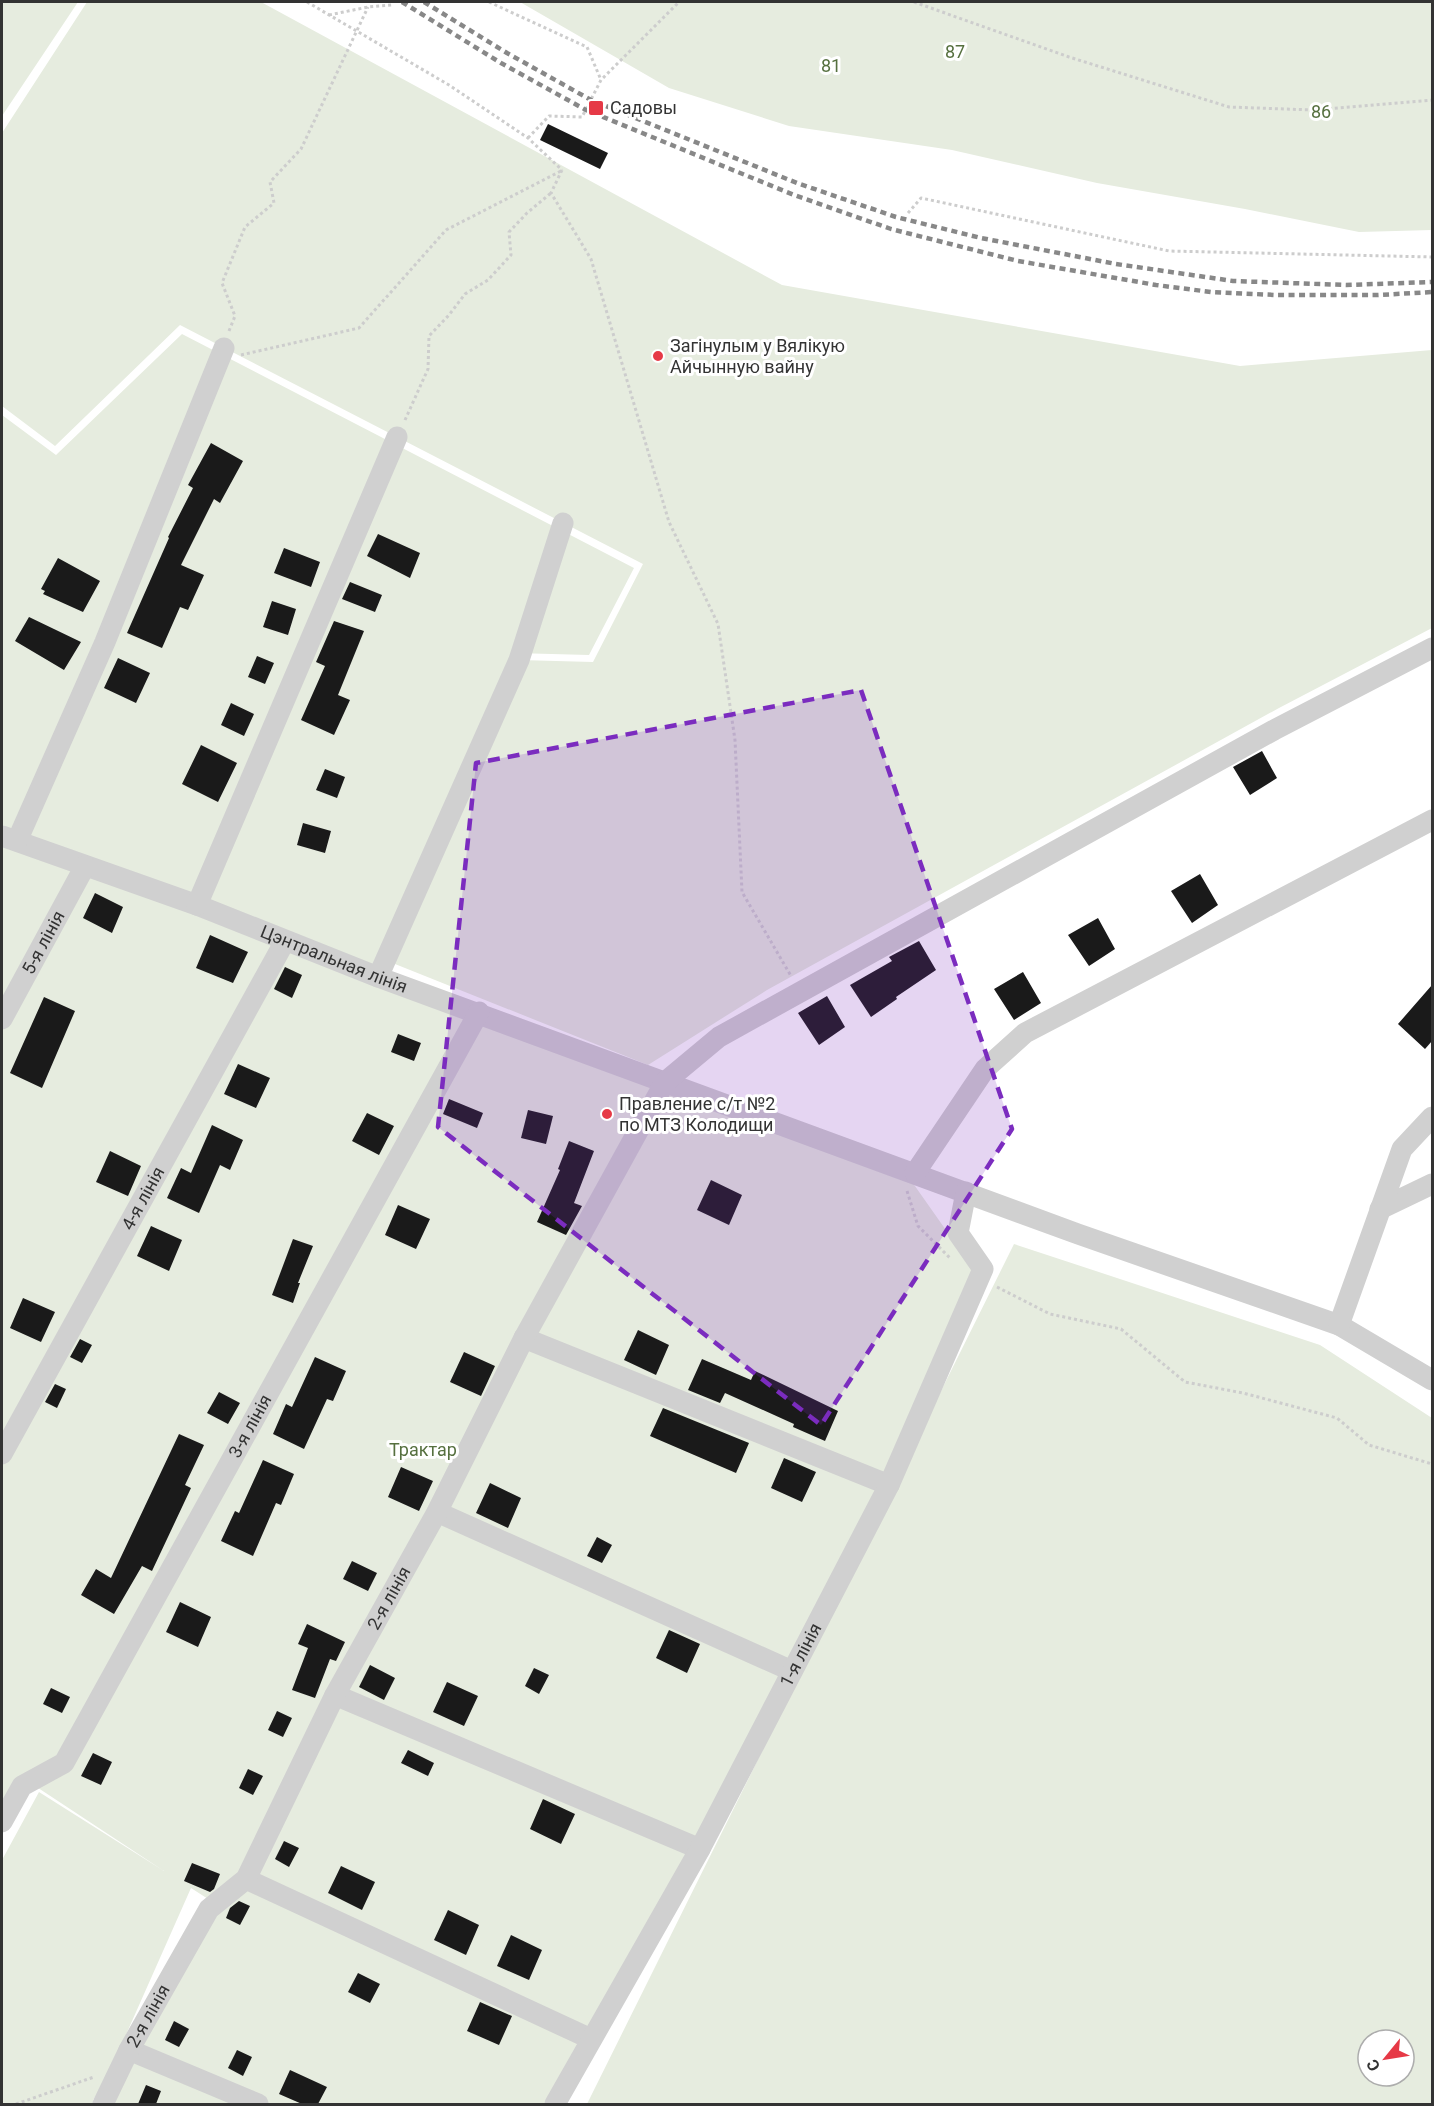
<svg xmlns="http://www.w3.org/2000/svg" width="1434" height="2106" font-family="Roboto,sans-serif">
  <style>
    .green { fill: #e6ecdf; fill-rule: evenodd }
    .building { fill: #1a1a1a }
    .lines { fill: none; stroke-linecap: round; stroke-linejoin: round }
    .path { stroke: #cdcdcd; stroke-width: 3; stroke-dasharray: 3 3; stroke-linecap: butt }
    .minor { stroke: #d0d0d0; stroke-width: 21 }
    .rail { stroke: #888; stroke-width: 4.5; stroke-dasharray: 6 4.5; stroke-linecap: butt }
    .marked { fill: #7b2cbf; fill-opacity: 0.2; stroke: #7b2cbf; stroke-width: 4.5; stroke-dasharray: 12 8; stroke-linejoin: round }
    .poi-dot { fill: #e63946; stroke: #fff; stroke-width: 2 }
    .labels { text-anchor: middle; stroke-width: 6; stroke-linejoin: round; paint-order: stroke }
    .park-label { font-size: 18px; fill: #56703f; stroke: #fff }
    .poi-label { font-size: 18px; fill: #333; stroke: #fff; text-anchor: start }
    .street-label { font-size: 18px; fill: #333; stroke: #fff }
  </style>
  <rect width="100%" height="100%" fill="#fff"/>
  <path class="green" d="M 2,2 L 78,2 L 2,116 Z
    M 87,2 L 261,2 L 782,285 L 1240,366 L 1432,350 L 1432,628 L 1279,708 L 767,990 L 648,1065 L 385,960 L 519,660 L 593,662 L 643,564 L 180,325 L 55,446 L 2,406 L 2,133 Z
    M 520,2 L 1432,2 L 1432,230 L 1359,232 L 1245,209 L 1097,183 L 952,150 L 789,126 L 669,88 Z
    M 182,334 L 634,568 L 589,655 L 514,653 L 369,981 L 910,1179 L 974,1270 L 883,1481 L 694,1845 L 547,2104 L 111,2104 L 219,1906 L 191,1888 L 105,2082 L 93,2100 L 94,2104 L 2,2104 L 2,1860 L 39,1792 L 164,1871 L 20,1776 L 2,1807 L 2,415 L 56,455 Z
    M 1014,1244 L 1320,1345 L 1432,1418 L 1432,2104 L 587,2104 ZM 1368,2040 L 1404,2040 L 1404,2076 L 1368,2076 Z"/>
  <path class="building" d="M 548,124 L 608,153 L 600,169 L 540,140 Z
    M 211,443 L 243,461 L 220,503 L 214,499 L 181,565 L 204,575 L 188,610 L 180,607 L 162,648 L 127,633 L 169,538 L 168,537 L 193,488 L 188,485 Z
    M 378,534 L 420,553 L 410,578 L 367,556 Z
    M 284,548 L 320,562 L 311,587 L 274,573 Z
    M 58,558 L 100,581 L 83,612 L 43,594 L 45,591 L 41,589 Z
    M 350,582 L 382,595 L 375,612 L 342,599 Z
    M 272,601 L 296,609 L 288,635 L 263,627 Z
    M 29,617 L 81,642 L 64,670 L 15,641 Z
    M 334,621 L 364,631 L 338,695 L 350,700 L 334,735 L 301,720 L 325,666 L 316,662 Z
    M 257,656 L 274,663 L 265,684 L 248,677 Z
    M 118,658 L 150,673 L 136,703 L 104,688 Z
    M 231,703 L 254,714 L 244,736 L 221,725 Z
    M 201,745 L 237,763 L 218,802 L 182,784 Z
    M 1262,751 L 1277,778 L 1250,795 L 1233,767 Z
    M 325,769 L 345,777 L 337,798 L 316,790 Z
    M 303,823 L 331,831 L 325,853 L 297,845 Z
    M 1200,874 L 1218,905 L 1192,923 L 1171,891 Z
    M 95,893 L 123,907 L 112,933 L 83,918 Z
    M 1098,918 L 1115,949 L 1089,966 L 1068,935 Z
    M 210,935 L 248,952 L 233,983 L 196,968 Z
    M 919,941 L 936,970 L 896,997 L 897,999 L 871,1017 L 850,985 L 892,961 L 889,957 Z
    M 285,967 L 302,975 L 292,998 L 274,989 Z
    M 1023,972 L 1041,1003 L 1014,1020 L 994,989 Z
    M 1432,985 L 1432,1041 L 1425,1049 L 1398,1024 Z
    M 827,996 L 845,1027 L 819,1045 L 798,1013 Z
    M 44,997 L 75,1011 L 42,1088 L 10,1073 Z
    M 398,1034 L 421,1043 L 414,1061 L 391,1052 Z
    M 238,1064 L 270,1078 L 256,1108 L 224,1094 Z
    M 449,1099 L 483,1113 L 477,1128 L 443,1114 Z
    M 528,1110 L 553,1116 L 546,1144 L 521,1138 Z
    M 367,1113 L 394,1126 L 379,1155 L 352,1141 Z
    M 212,1125 L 243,1140 L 230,1170 L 220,1165 L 199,1213 L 167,1198 L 181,1168 L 191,1173 Z
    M 569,1141 L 594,1151 L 574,1203 L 582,1206 L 566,1235 L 537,1222 L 560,1170 L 558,1169 Z
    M 110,1151 L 141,1166 L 128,1196 L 96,1182 Z
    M 711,1180 L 742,1195 L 729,1225 L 697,1210 Z
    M 398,1205 L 430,1219 L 416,1249 L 385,1235 Z
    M 151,1226 L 182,1240 L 169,1271 L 137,1256 Z
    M 293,1239 L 313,1246 L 298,1283 L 300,1283 L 293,1303 L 272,1295 Z
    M 23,1298 L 55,1312 L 41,1342 L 10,1328 Z
    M 638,1330 L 669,1345 L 656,1375 L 624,1360 Z
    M 80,1339 L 92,1345 L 82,1363 L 70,1357 Z
    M 464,1352 L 495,1366 L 481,1396 L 450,1382 Z
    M 315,1357 L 346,1371 L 333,1401 L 327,1399 L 304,1449 L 273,1434 L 286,1404 L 292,1407 Z
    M 702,1359 L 751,1380 L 755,1371 L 838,1411 L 825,1441 L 793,1427 L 794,1424 L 725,1393 L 720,1403 L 688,1390 Z
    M 55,1384 L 66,1389 L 57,1408 L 45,1402 Z
    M 219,1392 L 240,1403 L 228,1424 L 207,1413 Z
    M 663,1408 L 749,1443 L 736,1473 L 650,1436 Z
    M 179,1434 L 204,1445 L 185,1485 L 191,1488 L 152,1571 L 142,1566 L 114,1614 L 81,1595 L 96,1569 L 111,1578 Z
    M 784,1458 L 816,1472 L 802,1502 L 771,1488 Z
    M 263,1460 L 294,1474 L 281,1505 L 276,1503 L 253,1556 L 221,1541 L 235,1511 L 239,1513 Z
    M 401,1467 L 433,1481 L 419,1511 L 388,1497 Z
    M 490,1483 L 521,1498 L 508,1528 L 476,1513 Z
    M 597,1537 L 612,1545 L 602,1563 L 587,1556 Z
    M 352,1561 L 377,1573 L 368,1591 L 343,1579 Z
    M 180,1602 L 211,1617 L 198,1647 L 166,1632 Z
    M 307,1624 L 345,1642 L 336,1661 L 330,1659 L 315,1698 L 292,1690 L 308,1648 L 298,1644 Z
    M 669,1630 L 700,1644 L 687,1673 L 656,1658 Z
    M 370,1665 L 395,1678 L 384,1700 L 359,1687 Z
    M 534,1668 L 549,1675 L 539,1694 L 525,1686 Z
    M 447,1682 L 478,1696 L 464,1726 L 433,1712 Z
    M 51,1688 L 70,1697 L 62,1713 L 43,1704 Z
    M 277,1711 L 292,1718 L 283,1737 L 268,1730 Z
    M 408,1750 L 434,1763 L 428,1776 L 401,1763 Z
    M 93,1753 L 112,1762 L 101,1785 L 81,1776 Z
    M 248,1769 L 263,1776 L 253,1795 L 239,1788 Z
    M 543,1799 L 575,1814 L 561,1844 L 530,1829 Z
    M 284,1841 L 299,1848 L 289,1867 L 275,1859 Z
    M 192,1863 L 220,1874 L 214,1889 L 210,1892 L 184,1881 Z
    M 341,1866 L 375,1882 L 362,1910 L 328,1893 Z
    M 239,1901 L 250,1906 L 240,1925 L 226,1918 L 230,1908 Z
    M 448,1910 L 479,1925 L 466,1955 L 434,1940 Z
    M 511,1935 L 542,1950 L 529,1980 L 497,1966 Z
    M 358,1973 L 380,1984 L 370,2003 L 348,1992 Z
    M 480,2002 L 512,2016 L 499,2045 L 467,2031 Z
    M 174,2021 L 189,2029 L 179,2047 L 165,2040 Z
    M 237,2050 L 252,2057 L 243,2076 L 228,2068 Z
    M 290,2070 L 327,2087 L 318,2104 L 302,2104 L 279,2094 Z
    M 146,2085 L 161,2091 L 156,2104 L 138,2104 Z"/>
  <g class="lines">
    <path class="path" d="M 307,2 L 449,85 L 528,138 L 562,170
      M 489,2 L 587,47 L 601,80
      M 914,2 L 1069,57 L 1229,107 L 1313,110 L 1432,100
      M 329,15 L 368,7 L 392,5
      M 528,138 L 549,116 L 582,117 L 601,80 L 679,2
      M 562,170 L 551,193 L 591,259 L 669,522 L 718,624 L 735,740 L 742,892 L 791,976
      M 908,213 L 921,198 L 1169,251 L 1432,257
      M 229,331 L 235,316 L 222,283 L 245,227 L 274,203 L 270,182 L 301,149 L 368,7
      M 241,355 L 359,328 L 446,230 L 561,171
      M 405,420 L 428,369 L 429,336 L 449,315 L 465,294 L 488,280 L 511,255 L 509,232 L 527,213 L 551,193
      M 907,1191 L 918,1226 L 951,1259
      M 997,1287 L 1050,1314 L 1121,1329 L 1185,1382 L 1243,1393 L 1337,1418 L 1369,1445 L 1432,1464
      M 16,2104 L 94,2077"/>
    <g class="minor">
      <path id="s1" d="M 2,836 L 197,905 L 378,977 L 1078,1234 L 1339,1325 L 1432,1380"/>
      <path d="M 17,841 L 105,642 L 224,348"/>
      <path d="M 197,905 L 397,437"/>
      <path d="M 378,977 L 519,660 L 563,523"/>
      <path id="s2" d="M 2,1019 L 85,866"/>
      <path d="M 915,1173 L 985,1069 L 1025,1033 L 1432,820"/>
      <path d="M 1380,1209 L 1432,1184"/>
      <path d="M 1339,1325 L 1402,1149 L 1432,1117"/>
      <path d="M 524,1338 L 889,1485"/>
      <path id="s3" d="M 2,1454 L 285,941"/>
      <path d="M 437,1512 L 792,1671"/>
      <path d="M 335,1695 L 700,1849"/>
      <path id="s4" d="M 2,1822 L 22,1786 L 64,1763 L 479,1012"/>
      <path d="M 246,1879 L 591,2039"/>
      <path d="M 129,2050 L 258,2104"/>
      <path id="s5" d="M 103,2104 L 129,2050 L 209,1909 L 246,1879 L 335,1695 L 437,1512 L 524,1338 L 665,1082 L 719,1037 L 1274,730 L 1432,648"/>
      <path id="s6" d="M 555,2104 L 700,1849 L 889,1485 L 983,1269 L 958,1233 L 966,1192"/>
    </g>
    <path class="rail" d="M 402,2 L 501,63 L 586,110 L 794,195 L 891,229 L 1018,261 L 1156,285 L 1211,292 L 1276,295 L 1378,295 L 1432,292
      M 424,2 L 507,53 L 591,100 L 797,183 L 896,217 L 981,238 L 1116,264 L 1233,281 L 1346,285 L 1432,282"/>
  </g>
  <path class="marked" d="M 861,690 L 1012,1129 L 821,1425 L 438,1127 L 476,763 Z"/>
  <g class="poi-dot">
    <rect x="588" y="100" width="16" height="16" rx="3"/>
    <circle cx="658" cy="356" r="6"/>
    <circle cx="607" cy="1114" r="6"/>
  </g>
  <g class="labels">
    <g class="park-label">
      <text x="955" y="58">87</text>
      <text x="831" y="72">81</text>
      <text x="1321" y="118">86</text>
      <text x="423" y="1456">Трактар</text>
    </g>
    <g class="poi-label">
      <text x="610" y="114">Садовы</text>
      <text x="670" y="352">Загінулым у Вялікую<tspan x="670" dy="21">Айчынную вайну</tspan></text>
      <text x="619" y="1110">Правление с/т №2<tspan x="619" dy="21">по МТЗ Колодищи</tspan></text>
    </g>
    <g class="street-label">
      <text dy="6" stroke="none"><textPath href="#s2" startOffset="87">5-я лінія</textPath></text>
      <text dy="6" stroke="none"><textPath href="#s1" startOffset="354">Цэнтральная лінія</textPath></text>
      <text dy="6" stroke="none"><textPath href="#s3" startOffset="292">4-я лінія</textPath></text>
      <text dy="6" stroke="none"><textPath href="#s4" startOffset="474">3-я лінія</textPath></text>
      <text dy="6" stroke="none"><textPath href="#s5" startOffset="585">2-я лінія</textPath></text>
      <text dy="6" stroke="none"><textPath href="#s6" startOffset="512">1-я лінія</textPath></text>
      <text dy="6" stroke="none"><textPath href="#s5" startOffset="99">2-я лінія</textPath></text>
    </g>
  </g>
  <rect width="1434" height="2106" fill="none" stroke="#333333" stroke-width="6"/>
  <g transform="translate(1386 2058) rotate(240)"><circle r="28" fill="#ffffff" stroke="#adadad" stroke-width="1.5"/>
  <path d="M0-4.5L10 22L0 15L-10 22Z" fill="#e63946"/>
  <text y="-9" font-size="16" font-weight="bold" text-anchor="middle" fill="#333333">С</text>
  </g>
</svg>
